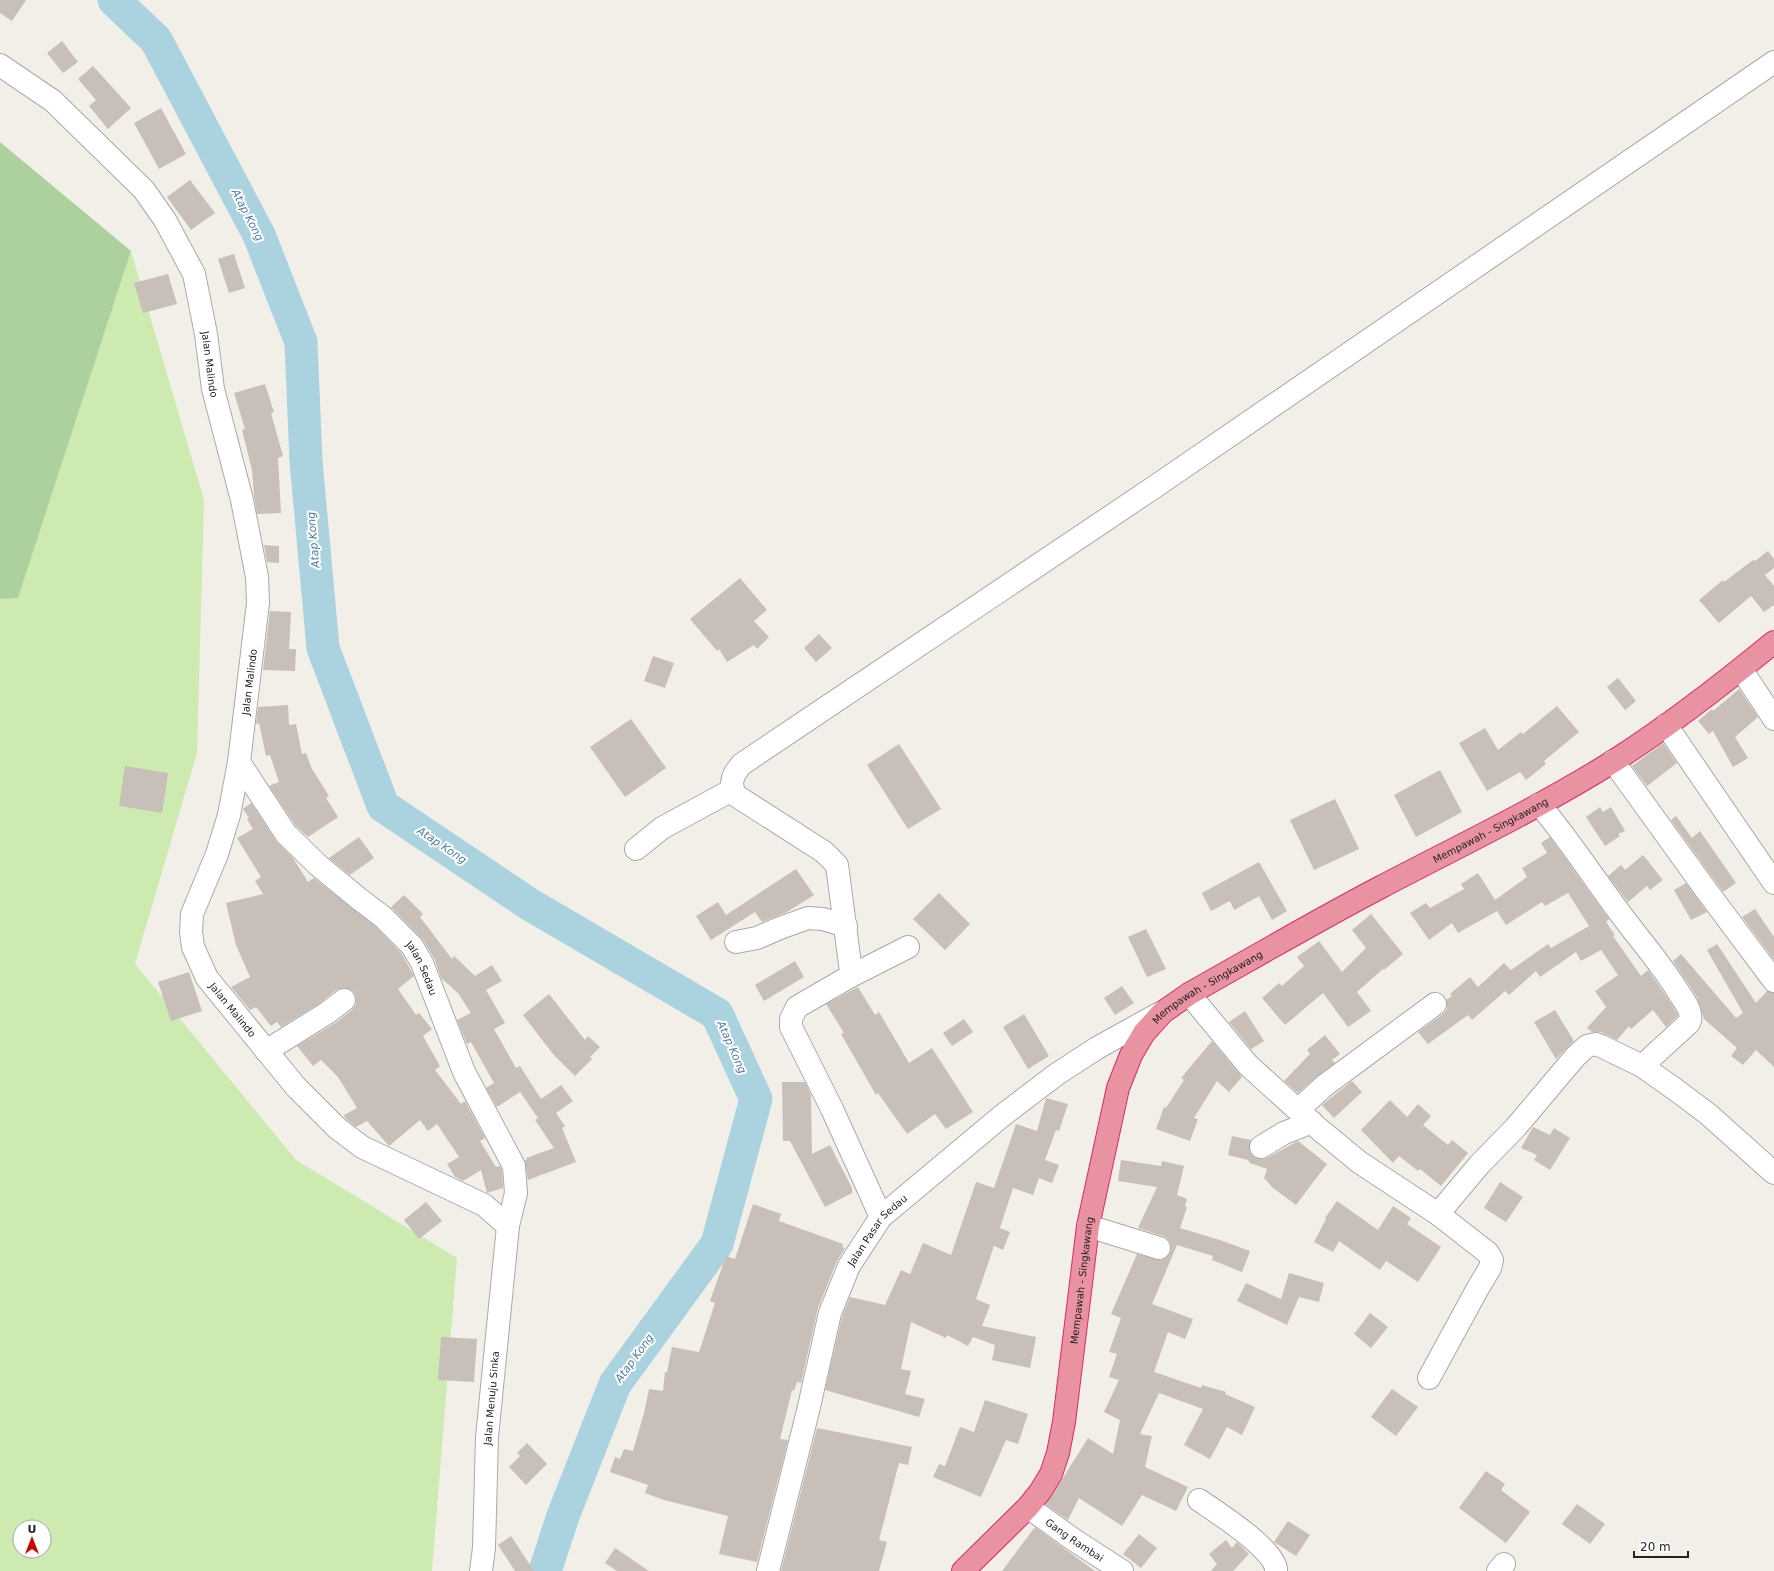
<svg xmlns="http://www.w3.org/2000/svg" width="1774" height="1571" font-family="'DejaVu Sans',sans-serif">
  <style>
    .grass { fill: #cdebb0; fill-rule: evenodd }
    .forest { fill: #add19e }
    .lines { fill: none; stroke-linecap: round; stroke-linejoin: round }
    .river { stroke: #aad3df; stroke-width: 33 }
    .building { fill: #c7bfb8 }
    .minor-casing { stroke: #a9a9a9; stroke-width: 24 }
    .highway-casing { stroke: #dc2a67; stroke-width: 24 }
    .minor { stroke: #fff; stroke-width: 22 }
    .highway { stroke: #e892a2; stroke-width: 22 }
    .labels { text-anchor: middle; stroke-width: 4; stroke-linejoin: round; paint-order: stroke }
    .street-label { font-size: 10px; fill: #222; stroke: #fff }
    .water-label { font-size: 11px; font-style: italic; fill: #4a7aab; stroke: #fff }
  </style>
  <rect width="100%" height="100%" fill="#f2efe9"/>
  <path class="grass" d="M 131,251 L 204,500 L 197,753 L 135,964 L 296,1160 L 457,1258 L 432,1571 L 0,1571 L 0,599 L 18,597 ZM 20,1527 L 44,1527 L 44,1551 L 20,1551 Z"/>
  <path class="forest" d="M 0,142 L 131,251 L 18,598 L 0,599 Z"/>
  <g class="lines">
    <path class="river" d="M 114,0 L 156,40 L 259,235 L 301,342 L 306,461 L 323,648 L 383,806 L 529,904 L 717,1014 L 756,1099 L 717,1244 L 615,1384 L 563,1516 L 545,1571"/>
  </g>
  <path class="building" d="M 0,0 L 26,0 L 12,21 L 0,13 Z
    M 62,41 L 78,62 L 63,73 L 47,53 Z
    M 93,66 L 131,108 L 108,129 L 89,106 L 96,100 L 78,79 Z
    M 161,108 L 186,154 L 159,169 L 134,123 Z
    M 190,180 L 215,213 L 191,230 L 167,197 Z
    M 234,254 L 245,288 L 229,293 L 218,259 Z
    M 168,274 L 177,304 L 143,313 L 134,283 Z
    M 265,384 L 274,412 L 271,413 L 283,456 L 278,458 L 281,513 L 257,514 L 254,495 L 252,470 L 242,430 L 245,429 L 234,393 Z
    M 264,545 L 279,546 L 279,563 L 267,562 Z
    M 1768,551 L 1774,559 L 1774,568 L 1765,575 L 1774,586 L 1774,605 L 1764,612 L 1751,596 L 1719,623 L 1699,600 L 1723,580 L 1724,582 L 1753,560 L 1755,561 Z
    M 740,578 L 767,610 L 754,621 L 769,637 L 757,649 L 754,645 L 727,662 L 719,649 L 717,651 L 690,619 Z
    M 270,611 L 291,612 L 289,649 L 296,649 L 295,671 L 263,670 Z
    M 819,634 L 832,648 L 816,662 L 804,648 Z
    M 653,656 L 674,663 L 665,688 L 644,681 Z
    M 1618,678 L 1636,701 L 1625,710 L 1607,687 Z
    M 1739,689 L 1758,717 L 1735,737 L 1748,758 L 1733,767 L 1713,731 L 1709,734 L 1698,721 L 1712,709 L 1713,711 Z
    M 288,705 L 289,725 L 296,724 L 302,754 L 306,753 L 312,769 L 329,796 L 326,798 L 338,817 L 308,837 L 296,826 L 269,786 L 279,782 L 270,755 L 266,756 L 259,723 L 256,724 L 258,707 Z
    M 1557,706 L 1579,732 L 1544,761 L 1546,764 L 1526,780 L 1520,772 L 1487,791 L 1459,743 L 1485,728 L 1498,750 L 1521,732 L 1523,734 Z
    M 631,719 L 666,768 L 625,797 L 590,747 Z
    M 1663,743 L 1677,763 L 1647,786 L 1632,766 Z
    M 899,744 L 941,809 L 908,829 L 867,765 Z
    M 125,766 L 168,773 L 162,813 L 119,806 Z
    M 1440,770 L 1462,812 L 1416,837 L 1394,795 Z
    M 1335,799 L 1359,849 L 1314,870 L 1290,820 Z
    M 251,803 L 276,841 L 293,858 L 308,882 L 314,878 L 375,926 L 402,954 L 414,976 L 398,989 L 416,1015 L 419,1013 L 432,1029 L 423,1036 L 440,1066 L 435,1070 L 461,1104 L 465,1101 L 485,1138 L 480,1141 L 496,1167 L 500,1166 L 502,1170 L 503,1188 L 487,1193 L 481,1170 L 463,1181 L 455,1177 L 447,1164 L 459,1157 L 437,1124 L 428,1131 L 420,1120 L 389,1146 L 367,1121 L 356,1127 L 346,1119 L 344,1115 L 357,1108 L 338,1077 L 321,1060 L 313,1066 L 297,1046 L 334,1024 L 352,1010 L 356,1004 L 356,998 L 354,992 L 349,989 L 343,988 L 336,990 L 320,1003 L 281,1027 L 277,1022 L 271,1026 L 256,1007 L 250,1010 L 231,987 L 250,977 L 236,945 L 226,903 L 263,894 L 255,881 L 261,877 L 237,838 L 253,829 L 247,819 L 249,818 L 243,809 Z
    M 1600,807 L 1603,812 L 1611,807 L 1625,831 L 1618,834 L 1620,836 L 1605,846 L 1586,817 Z
    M 1676,816 L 1692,838 L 1700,831 L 1736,883 L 1723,892 L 1671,820 Z
    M 359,837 L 374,858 L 350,875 L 329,858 Z
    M 1550,837 L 1609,919 L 1606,922 L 1615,935 L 1613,936 L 1641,976 L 1648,970 L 1673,1006 L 1678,1016 L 1666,1027 L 1653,1010 L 1631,1029 L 1629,1026 L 1617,1040 L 1601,1032 L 1592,1032 L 1587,1028 L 1606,1007 L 1595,991 L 1618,975 L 1601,950 L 1581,961 L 1576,952 L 1540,977 L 1536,971 L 1509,995 L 1505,991 L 1472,1020 L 1468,1015 L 1428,1044 L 1418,1032 L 1443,1014 L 1447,1009 L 1446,1000 L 1452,996 L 1450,994 L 1470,977 L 1478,987 L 1504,963 L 1511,970 L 1548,944 L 1551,948 L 1589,926 L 1568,893 L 1545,906 L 1542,902 L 1506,925 L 1497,911 L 1458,933 L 1452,923 L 1429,940 L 1410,913 L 1426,903 L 1430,908 L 1464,889 L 1461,884 L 1478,873 L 1495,900 L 1527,877 L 1522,868 L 1547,853 L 1541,843 Z
    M 1643,855 L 1663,880 L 1650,890 L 1647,886 L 1628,902 L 1608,876 L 1621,865 L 1625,870 Z
    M 1259,862 L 1287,911 L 1272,920 L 1259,896 L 1234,910 L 1230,901 L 1211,911 L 1202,893 Z
    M 796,869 L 814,895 L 787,912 L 762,922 L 755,912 L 711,940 L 696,916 L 718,902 L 726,915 Z
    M 1686,883 L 1707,912 L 1691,920 L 1674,890 Z
    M 939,893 L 970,924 L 945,950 L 913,919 Z
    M 404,895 L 423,914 L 420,917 L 452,959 L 454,956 L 475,976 L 492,965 L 502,981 L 486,990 L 505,1023 L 494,1029 L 516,1068 L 520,1066 L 541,1099 L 561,1085 L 573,1101 L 556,1113 L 565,1126 L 562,1128 L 576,1162 L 528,1180 L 525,1160 L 527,1160 L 526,1158 L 554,1148 L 535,1120 L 538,1118 L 520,1092 L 497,1107 L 486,1088 L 494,1083 L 471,1042 L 467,1044 L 457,1020 L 471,1013 L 458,993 L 441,978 L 434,958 L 423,940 L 391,907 Z
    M 1755,909 L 1774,937 L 1774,960 L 1742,917 Z
    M 1371,914 L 1403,954 L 1384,970 L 1383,969 L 1357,992 L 1371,1011 L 1348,1027 L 1323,993 L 1285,1025 L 1262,998 L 1279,983 L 1282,986 L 1304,966 L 1297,957 L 1319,941 L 1342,972 L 1366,948 L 1352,930 Z
    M 1146,929 L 1166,969 L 1147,977 L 1128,937 Z
    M 1717,944 L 1756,1003 L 1767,991 L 1774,993 L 1774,1067 L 1756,1050 L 1743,1065 L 1731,1056 L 1737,1048 L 1704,1019 L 1697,997 L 1673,961 L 1681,954 L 1736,1018 L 1743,1013 L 1707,950 Z
    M 795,961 L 804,977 L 764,1001 L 755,985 Z
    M 189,972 L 202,1011 L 171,1021 L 158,982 Z
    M 1122,986 L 1134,1003 L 1115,1015 L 1104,998 Z
    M 858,987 L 875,1015 L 879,1012 L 909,1063 L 932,1048 L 973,1112 L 946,1129 L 935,1114 L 907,1134 L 878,1093 L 876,1095 L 841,1034 L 844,1033 L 826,1004 Z
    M 549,994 L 585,1040 L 588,1036 L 600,1047 L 590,1057 L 592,1059 L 575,1076 L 553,1054 L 523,1015 Z
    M 1555,1010 L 1574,1041 L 1556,1059 L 1534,1022 Z
    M 1245,1011 L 1264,1041 L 1251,1049 L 1229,1022 Z
    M 1024,1014 L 1049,1056 L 1028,1069 L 1003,1027 Z
    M 964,1019 L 973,1032 L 952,1046 L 943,1033 Z
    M 1325,1035 L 1340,1054 L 1332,1060 L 1335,1063 L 1316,1077 L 1298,1093 L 1284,1081 L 1310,1054 L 1307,1050 Z
    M 1212,1041 L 1242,1077 L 1229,1092 L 1217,1081 L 1194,1118 L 1198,1119 L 1190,1141 L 1156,1129 L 1164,1107 L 1166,1108 L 1184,1080 L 1181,1078 Z
    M 1352,1081 L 1362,1092 L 1334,1118 L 1322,1105 Z
    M 782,1082 L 805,1082 L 811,1095 L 812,1154 L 830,1145 L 852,1188 L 852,1193 L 825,1207 L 790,1141 L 783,1141 Z
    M 1046,1098 L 1068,1104 L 1059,1131 L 1056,1130 L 1045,1160 L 1059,1165 L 1052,1183 L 1039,1178 L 1033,1195 L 1013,1188 L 1000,1228 L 1010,1232 L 1003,1250 L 994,1246 L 976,1299 L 990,1305 L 982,1326 L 1036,1337 L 1030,1368 L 992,1360 L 995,1345 L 973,1337 L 968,1346 L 947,1335 L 946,1338 L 911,1322 L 901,1369 L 911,1371 L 905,1394 L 925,1399 L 919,1417 L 825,1390 L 842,1317 L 850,1297 L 885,1305 L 901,1270 L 910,1274 L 923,1243 L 951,1255 L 976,1182 L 994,1188 L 1016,1124 L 1037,1131 Z
    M 1390,1100 L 1407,1117 L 1418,1104 L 1431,1116 L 1423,1125 L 1448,1145 L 1452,1140 L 1468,1153 L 1441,1186 L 1420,1169 L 1418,1171 L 1399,1156 L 1393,1163 L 1361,1130 Z
    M 1533,1127 L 1550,1135 L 1554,1128 L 1570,1138 L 1550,1170 L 1534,1160 L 1537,1155 L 1521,1148 Z
    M 1232,1136 L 1251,1140 L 1249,1148 L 1251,1154 L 1255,1158 L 1262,1159 L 1267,1158 L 1298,1141 L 1327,1164 L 1296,1205 L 1273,1188 L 1264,1178 L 1267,1169 L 1250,1163 L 1248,1160 L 1228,1155 Z
    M 1121,1160 L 1161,1166 L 1162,1161 L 1184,1166 L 1177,1195 L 1187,1199 L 1185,1206 L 1187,1207 L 1180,1228 L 1220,1240 L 1250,1251 L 1242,1272 L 1212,1260 L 1213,1256 L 1177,1245 L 1152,1304 L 1193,1319 L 1185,1339 L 1168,1332 L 1154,1372 L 1201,1388 L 1202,1385 L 1226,1392 L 1225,1394 L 1255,1407 L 1242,1435 L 1227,1427 L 1210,1459 L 1184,1445 L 1203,1409 L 1159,1393 L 1140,1434 L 1152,1436 L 1145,1467 L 1188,1487 L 1176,1511 L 1142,1495 L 1122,1526 L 1079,1498 L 1068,1520 L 1046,1505 L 1088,1438 L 1113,1454 L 1120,1420 L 1104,1412 L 1119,1380 L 1109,1377 L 1117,1354 L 1109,1352 L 1121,1318 L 1111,1314 L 1137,1254 L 1161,1260 L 1167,1257 L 1171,1251 L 1171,1245 L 1168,1239 L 1163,1236 L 1138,1228 L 1157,1187 L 1118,1181 Z
    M 1500,1182 L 1523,1197 L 1506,1222 L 1484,1208 Z
    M 1337,1201 L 1378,1230 L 1393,1206 L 1411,1218 L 1407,1224 L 1441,1247 L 1418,1282 L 1386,1261 L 1380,1270 L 1339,1241 L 1333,1252 L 1314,1242 L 1326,1219 L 1325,1218 Z
    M 426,1202 L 442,1221 L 419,1239 L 404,1220 Z
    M 753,1204 L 781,1214 L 779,1221 L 843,1244 L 842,1247 L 845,1248 L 837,1261 L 818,1308 L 801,1383 L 797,1382 L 794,1391 L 792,1390 L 780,1439 L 788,1440 L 757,1562 L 719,1554 L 728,1516 L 664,1500 L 645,1493 L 648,1485 L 610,1472 L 615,1457 L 620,1459 L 624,1449 L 633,1451 L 644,1413 L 649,1389 L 663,1391 L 665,1372 L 667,1372 L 672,1347 L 699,1352 L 715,1303 L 710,1301 L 726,1256 L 735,1259 Z
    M 1289,1273 L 1324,1283 L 1319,1302 L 1299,1297 L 1287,1325 L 1237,1301 L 1246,1283 L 1281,1299 Z
    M 1370,1313 L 1388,1327 L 1371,1348 L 1354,1334 Z
    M 441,1337 L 477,1339 L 474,1382 L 438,1380 Z
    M 1392,1389 L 1418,1407 L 1396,1436 L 1371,1417 Z
    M 985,1400 L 1028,1414 L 1018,1444 L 1006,1440 L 981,1497 L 933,1477 L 939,1464 L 945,1466 L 960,1427 L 974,1432 Z
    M 817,1428 L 912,1447 L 908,1465 L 899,1463 L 879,1540 L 887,1542 L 879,1571 L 781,1571 Z
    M 527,1443 L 547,1464 L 526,1485 L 509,1467 L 520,1456 L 517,1453 Z
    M 1486,1471 L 1505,1484 L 1501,1490 L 1530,1512 L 1506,1543 L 1459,1508 Z
    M 1577,1504 L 1605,1524 L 1590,1544 L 1562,1524 Z
    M 1288,1521 L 1310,1535 L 1296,1556 L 1274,1542 Z
    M 1035,1527 L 1058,1544 L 1095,1571 L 1002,1571 Z
    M 1139,1534 L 1157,1548 L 1141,1568 L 1123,1554 Z
    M 511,1536 L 534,1571 L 515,1571 L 498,1545 Z
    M 1226,1540 L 1232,1548 L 1237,1542 L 1249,1554 L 1233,1571 L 1211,1571 L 1217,1564 L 1209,1554 Z
    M 615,1548 L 649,1571 L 617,1571 L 605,1563 Z"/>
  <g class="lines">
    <g class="minor-casing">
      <g id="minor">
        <path id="s1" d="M 0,65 L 53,101 L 144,190 L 165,220 L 194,274 L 206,334 L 213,389 L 242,500 L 257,577 L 258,603 L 239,762 L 229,815 L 217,854 L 192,914 L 191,932 L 193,947 L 207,978 L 296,1087 L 337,1128 L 362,1147 L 484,1205 L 508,1226"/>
        <path d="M 1741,669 L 1774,719"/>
        <path d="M 1666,725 L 1774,883"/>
        <path d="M 1613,761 L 1706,890 L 1774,981"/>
        <path id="s2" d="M 239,762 L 286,834 L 318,865 L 358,898 L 383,917 L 412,946 L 422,963 L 464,1072 L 514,1166 L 516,1193 L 508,1226 L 487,1437 L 484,1548 L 481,1571"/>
        <path d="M 1539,804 C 1567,837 1591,874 1617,909 C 1637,937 1661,963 1679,993 C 1684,1000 1694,1014 1689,1023 L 1642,1066"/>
        <path d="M 636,849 L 662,828 L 732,790"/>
        <path d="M 736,942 L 757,938 L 780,928 L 808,918 L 823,919 L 846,926"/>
        <path d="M 849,977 L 908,947"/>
        <path d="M 1189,994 L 1248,1065 L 1313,1124 L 1359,1162 L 1438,1214 L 1479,1165 L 1516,1127 L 1575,1057 L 1587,1046 L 1596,1044 L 1601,1046 L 1642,1066 L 1676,1090 L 1708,1114 L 1774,1173"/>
        <path d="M 266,1051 L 327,1013 L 344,1000"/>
        <path d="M 1298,1110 L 1324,1086 L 1435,1004"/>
        <path d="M 1261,1147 L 1284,1133 L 1312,1122"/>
        <path d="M 881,1217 L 832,1109 L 791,1027 L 791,1019 L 797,1007 L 849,977 L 851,972 L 837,865 L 824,852 L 735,795 C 729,782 733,774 742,764 L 1153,488 L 1774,62"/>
        <path d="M 1088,1226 L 1159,1248"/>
        <path d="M 1429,1378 L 1478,1288 L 1490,1268 L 1492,1260 L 1488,1253 L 1438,1214"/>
        <path d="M 1199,1500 C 1215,1511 1278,1551 1276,1571"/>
        <path id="s3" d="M 1028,1507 L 1074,1540 L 1122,1571"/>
        <path id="s4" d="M 768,1571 L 808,1411 L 830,1313 L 849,1266 L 881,1217 L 1003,1115 L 1057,1074 L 1097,1048 L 1160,1013"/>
        <path d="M 1498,1571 L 1504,1564"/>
      </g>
    </g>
    <g class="highway-casing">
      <g id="highway">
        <path id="s5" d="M 963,1571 L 1028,1507 L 1040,1492 L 1051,1474 L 1058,1453 L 1064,1422 L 1088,1226 L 1118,1088 L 1131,1055 L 1144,1033 L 1163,1012 L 1189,994 C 1253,958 1316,921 1381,887 C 1459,846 1539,808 1614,761 C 1670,725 1723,684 1774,642"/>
      </g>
    </g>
    <use href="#minor" class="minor"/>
    <use href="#highway" class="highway"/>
  </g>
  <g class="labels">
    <g class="street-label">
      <text dy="4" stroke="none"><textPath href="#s1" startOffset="381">Jalan Malindo</textPath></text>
      <text transform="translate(249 682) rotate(-83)" y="4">Jalan Malindo</text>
      <text dy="4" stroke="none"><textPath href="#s5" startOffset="988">Mempawah - Singkawang</textPath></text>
      <text dy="4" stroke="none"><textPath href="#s2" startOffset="279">Jalan Sedau</textPath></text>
      <text dy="4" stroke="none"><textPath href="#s5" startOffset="664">Mempawah - Singkawang</textPath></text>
      <text dy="4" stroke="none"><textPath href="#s1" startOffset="1053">Jalan Malindo</textPath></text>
      <text dy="4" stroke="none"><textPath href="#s4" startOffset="362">Jalan Pasar Sedau</textPath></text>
      <text dy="4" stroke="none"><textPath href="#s5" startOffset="328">Mempawah - Singkawang</textPath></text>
      <text transform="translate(491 1398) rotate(-85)" y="4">Jalan Menuju Sinka</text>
      <text dy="4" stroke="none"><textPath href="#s3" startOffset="57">Gang Rambai</textPath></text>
    </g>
    <g class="water-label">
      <text transform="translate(248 215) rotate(63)" y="4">Atap Kong</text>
      <text transform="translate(313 540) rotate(-95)" y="4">Atap Kong</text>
      <text transform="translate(442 845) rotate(34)" y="4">Atap Kong</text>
      <text transform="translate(732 1047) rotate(66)" y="4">Atap Kong</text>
      <text transform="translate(634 1358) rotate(-54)" y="4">Atap Kong</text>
    </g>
  </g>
  <g transform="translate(32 1539)"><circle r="19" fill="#ffffff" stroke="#a7a7a7"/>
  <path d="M0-3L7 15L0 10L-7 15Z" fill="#d40000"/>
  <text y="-6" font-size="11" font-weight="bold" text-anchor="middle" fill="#222222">U</text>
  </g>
  <path d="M1634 1551v6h54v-6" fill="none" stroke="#222222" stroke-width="2"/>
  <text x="1640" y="1551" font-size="12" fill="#222222" stroke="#ffffff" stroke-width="3" paint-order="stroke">20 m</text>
</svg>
